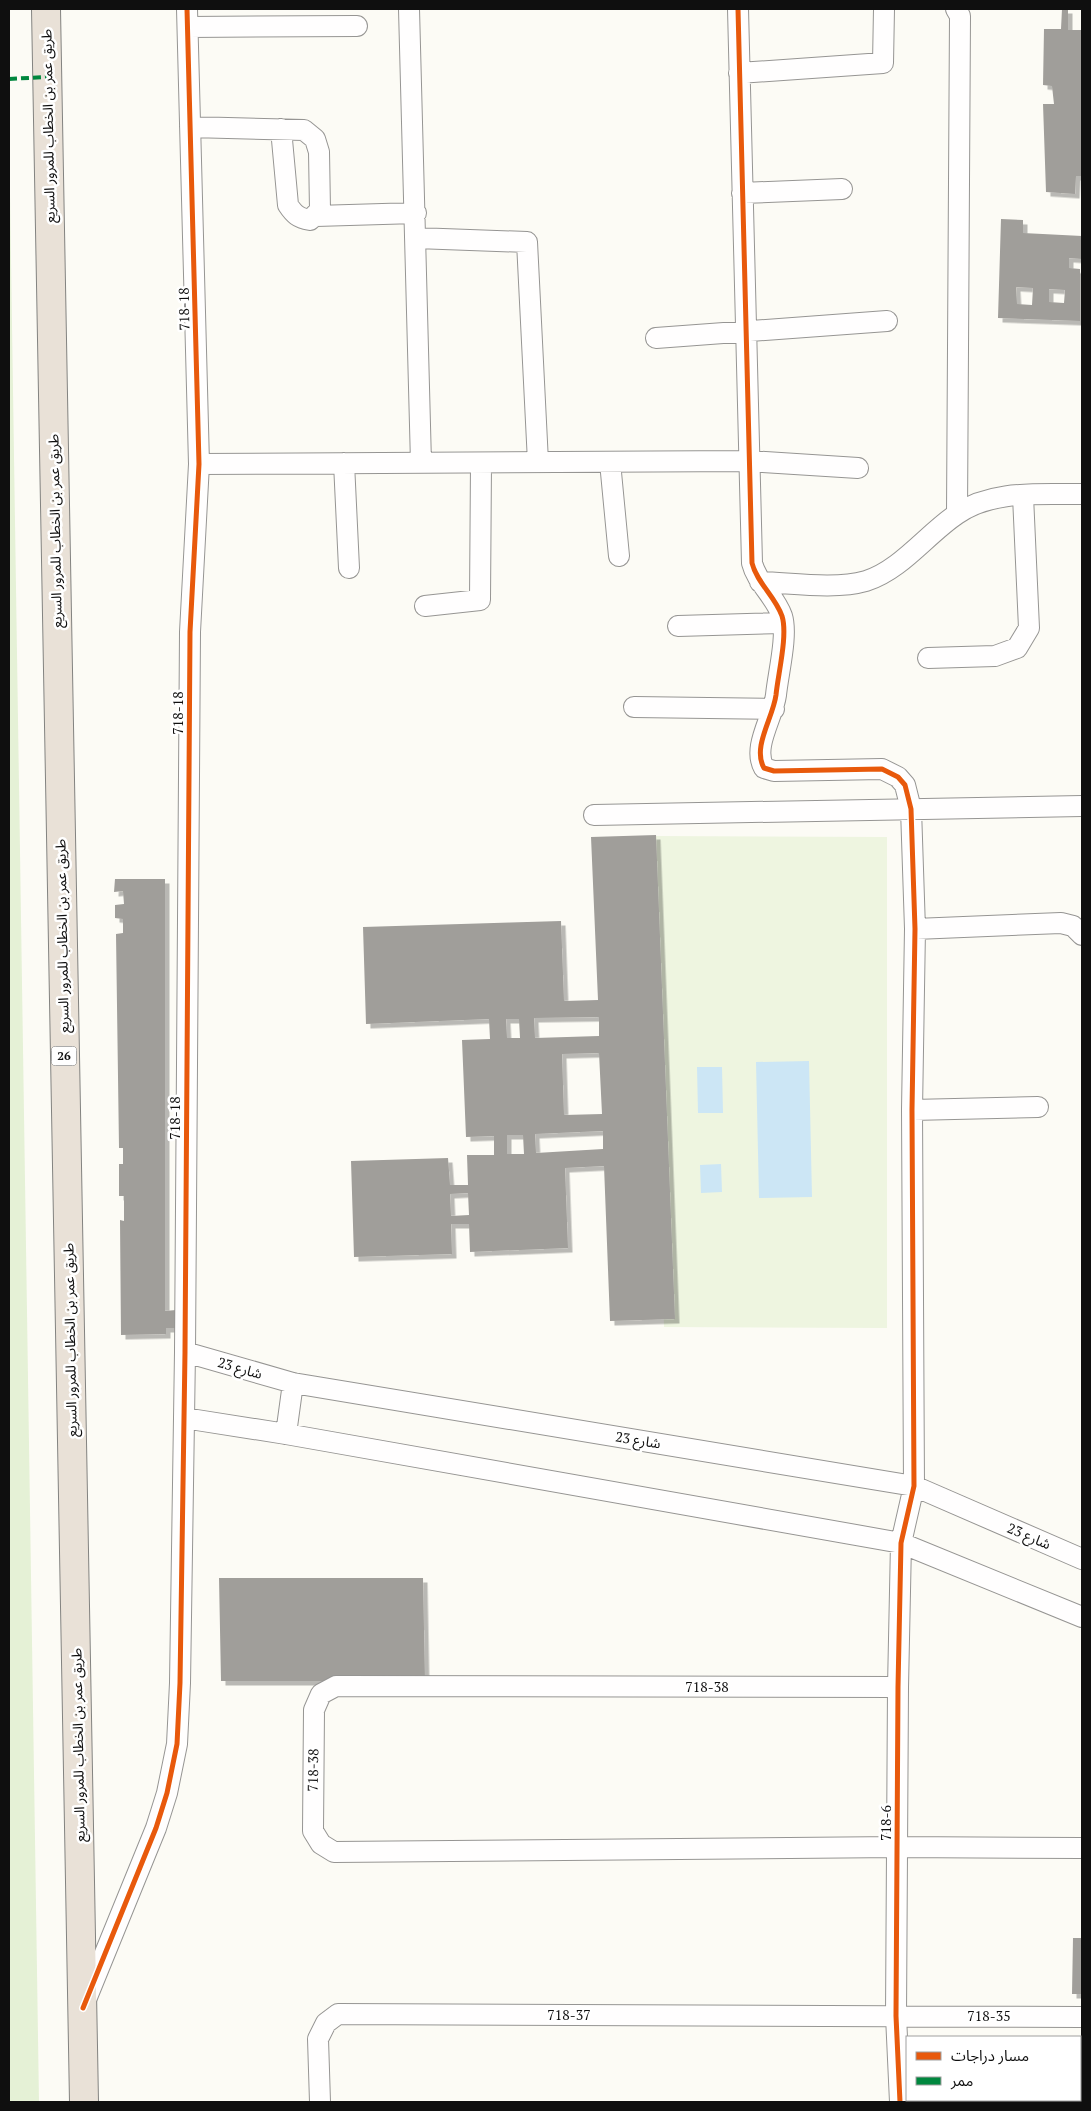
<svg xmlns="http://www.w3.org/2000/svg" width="1091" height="2111" font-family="'PT Serif','Noto Sans Arabic',serif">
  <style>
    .green { fill: #e5f1d6 }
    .pitch { fill: #eef5e0 }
    .water { fill: #cce6f5 }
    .building { fill: #a09e9a; fill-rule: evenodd; filter: url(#shadow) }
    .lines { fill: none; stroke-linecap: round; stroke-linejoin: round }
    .minor-casing { stroke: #969593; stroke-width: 22 }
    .motorway-casing { stroke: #838380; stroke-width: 30 }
    .minor { stroke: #fffefe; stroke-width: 20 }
    .motorway { stroke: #e9e1d7; stroke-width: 28 }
    .quiet { stroke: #00873e; stroke-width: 4; stroke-dasharray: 8 4; stroke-linecap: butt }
    .cycleway-casing { stroke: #fff; stroke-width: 8 }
    .cycleway { stroke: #e8590c; stroke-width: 5 }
    .labels { text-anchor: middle; stroke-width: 5; stroke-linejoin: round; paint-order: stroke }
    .shield { fill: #fff; stroke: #575757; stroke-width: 1 }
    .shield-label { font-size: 12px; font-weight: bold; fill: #0f0f0f }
    .street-label { font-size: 14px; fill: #0f0f0f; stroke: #fff }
  </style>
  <defs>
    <filter id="shadow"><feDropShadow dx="4.5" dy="4.5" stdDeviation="0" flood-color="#0004"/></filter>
  </defs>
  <rect width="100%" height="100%" fill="#fcfbf5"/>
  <path class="green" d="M 9,126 L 39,2102 L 9,2102 Z"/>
  <path class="pitch" d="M 656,836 L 887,837 L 887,1328 L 664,1327 Z"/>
  <path class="water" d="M 809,1061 L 812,1197 L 759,1198 L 756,1062 Z
    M 697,1067 L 722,1067 L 723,1113 L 698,1113 Z
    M 721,1164 L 722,1192 L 701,1193 L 700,1165 Z"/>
  <path class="building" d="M 1062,9 L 1068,9 L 1068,30 L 1082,30 L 1082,176 L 1076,176 L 1075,194 L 1046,192 L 1043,104 L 1054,104 L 1052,86 L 1043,85 L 1044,29 L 1061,29 Z
    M 1001,219 L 1023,220 L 1023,233 L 1082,236 L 1082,259 L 1069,258 L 1069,268 L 1080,269 L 1080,321 L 998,318 ZM 1016,287 L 1033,288 L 1032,305 L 1017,304 ZM 1049,289 L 1065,290 L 1064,303 L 1049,302 Z
    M 656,835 L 675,1319 L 610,1321 L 604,1166 L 565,1168 L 568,1248 L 470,1252 L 469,1224 L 451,1224 L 452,1254 L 354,1257 L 351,1161 L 448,1158 L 450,1185 L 468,1185 L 467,1155 L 494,1155 L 494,1136 L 466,1137 L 462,1040 L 490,1039 L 489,1019 L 366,1024 L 363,927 L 561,921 L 564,1001 L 598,1000 L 591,837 ZM 599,1017 L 599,1036 L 535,1038 L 534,1018 ZM 506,1019 L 519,1019 L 520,1038 L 507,1038 ZM 599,1053 L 602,1114 L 564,1115 L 562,1054 ZM 603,1131 L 603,1149 L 536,1153 L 535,1134 ZM 507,1135 L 523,1135 L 524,1154 L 507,1154 ZM 468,1193 L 469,1215 L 451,1216 L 450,1194 Z
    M 115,879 L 165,879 L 165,1311 L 176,1310 L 176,1328 L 166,1328 L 166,1334 L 121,1335 L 120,1220 L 124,1221 L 124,1196 L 119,1196 L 119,1164 L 123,1164 L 123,1148 L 119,1148 L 116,934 L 123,933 L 123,919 L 115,918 L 115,905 L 124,904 L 123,891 L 114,892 Z
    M 219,1578 L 423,1578 L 425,1681 L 221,1681 Z
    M 1073,1938 L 1082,1938 L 1082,1994 L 1072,1994 Z"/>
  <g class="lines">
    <g class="minor-casing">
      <path id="minor" d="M 409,9 L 421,463
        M 738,9 L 752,563 C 757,583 775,596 782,616 C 788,635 778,674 776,695 C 773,718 752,747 764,768 L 774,771 L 882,769 L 898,777 L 905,785 L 911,809 L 915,929 L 912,1110 L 914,1486 L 901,1543 L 898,1687 L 896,2016 L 900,2102
        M 956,9 L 960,16 L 957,514
        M 188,27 L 357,26
        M 739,73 L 883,63 L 884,9
        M 190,127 L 304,130 L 315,139 L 319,152 L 320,210 L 310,220 C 298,218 294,214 288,205 L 281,129
        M 742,193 L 842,189
        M 316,216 L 416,213
        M 416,238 L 527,242 L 538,462
        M 656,338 L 887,321
        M 610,462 L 619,556
        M 344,463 L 349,568
        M 199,464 L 748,461 L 858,468
        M 760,582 C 792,583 835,590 866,581 C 901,570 927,534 957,514 C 993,489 1041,495 1082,494
        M 425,606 L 480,600 L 481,463
        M 678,626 L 783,623
        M 928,658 L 995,656 L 1017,648 L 1029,628 L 1023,496
        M 634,707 L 774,709
        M 594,815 L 1082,806
        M 915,929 L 1061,923 L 1073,926 L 1082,935
        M 912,1110 L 1038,1107
        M 185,1352 L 293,1383 L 914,1486 L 1082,1559
        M 184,1418 L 286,1434 L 901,1543 L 1082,1617
        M 286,1434 L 293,1383
        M 898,1687 L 336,1686 L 321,1694 L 314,1710 L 313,1831 L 321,1844 L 334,1852 L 897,1847 L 1082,1848
        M 85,2002 L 156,1828 L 167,1793 L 177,1744 L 180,1683 L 185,1352 L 190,632 L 199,464 L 187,9
        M 320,2102 L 318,2039 L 326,2023 L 338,2014 L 1082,2017"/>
    </g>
    <g class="motorway-casing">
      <path id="motorway" d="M 46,9 L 84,2102"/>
    </g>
    <use href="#minor" class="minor"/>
    <use href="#motorway" class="motorway"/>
    <path class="quiet" d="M 9,79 L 47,77"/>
    <g class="cycleway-casing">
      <path id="cycleway" d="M 738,9 L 752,563 C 757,583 775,596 782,616 C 788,635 778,674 776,695 C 773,718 752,747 764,768 L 774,771 L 882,769 L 898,777 L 905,785 L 911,809 L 915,929 L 912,1110 L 914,1486 L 901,1543 L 898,1687 L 896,2016 L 900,2102
        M 83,2008 L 156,1828 L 167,1793 L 177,1744 L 180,1683 L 185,1352 L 190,632 L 199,464 L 187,9"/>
    </g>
    <use href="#cycleway" class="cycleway"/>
  </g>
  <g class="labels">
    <rect class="shield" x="51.5" y="1046.5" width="25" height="19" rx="4"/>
    <g class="shield-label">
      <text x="64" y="1060">26</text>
    </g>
    <g class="street-label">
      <text transform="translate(48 126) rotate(-91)" y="5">طريق عمر بن الخطاب للمرور السريع</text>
      <text transform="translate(184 309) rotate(-91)" y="5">718-18</text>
      <text transform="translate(55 531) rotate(-91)" y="5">طريق عمر بن الخطاب للمرور السريع</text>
      <text transform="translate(178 713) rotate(-90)" y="5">718-18</text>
      <text transform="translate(62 936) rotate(-91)" y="5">طريق عمر بن الخطاب للمرور السريع</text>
      <text transform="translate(175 1118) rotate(-90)" y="5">718-18</text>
      <text transform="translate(70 1340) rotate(-91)" y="5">طريق عمر بن الخطاب للمرور السريع</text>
      <text transform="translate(240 1368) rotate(16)" y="5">شارع 23</text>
      <text transform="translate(638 1440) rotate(9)" y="5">شارع 23</text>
      <text transform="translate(1029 1536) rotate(23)" y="5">شارع 23</text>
      <text x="707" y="1692">718-38</text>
      <text transform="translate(78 1745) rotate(-91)" y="5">طريق عمر بن الخطاب للمرور السريع</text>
      <text transform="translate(313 1770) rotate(-89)" y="5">718-38</text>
      <text transform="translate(886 1823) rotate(-90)" y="5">718-6</text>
      <text x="569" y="2020">718-37</text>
      <text x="989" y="2021">718-35</text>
    </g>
  </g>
  <rect width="1091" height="2111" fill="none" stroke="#0f0f0f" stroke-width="20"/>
  <rect x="906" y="2036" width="175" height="65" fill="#ffffff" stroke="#9f9f9f"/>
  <rect x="916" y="2052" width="25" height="8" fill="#e8590c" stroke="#9f9f9f"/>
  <text x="951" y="2061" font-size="15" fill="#0f0f0f">مسار دراجات</text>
  <rect x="916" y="2077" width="25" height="8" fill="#00873e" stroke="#9f9f9f"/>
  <text x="951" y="2086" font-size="15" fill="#0f0f0f">ممر</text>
</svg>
